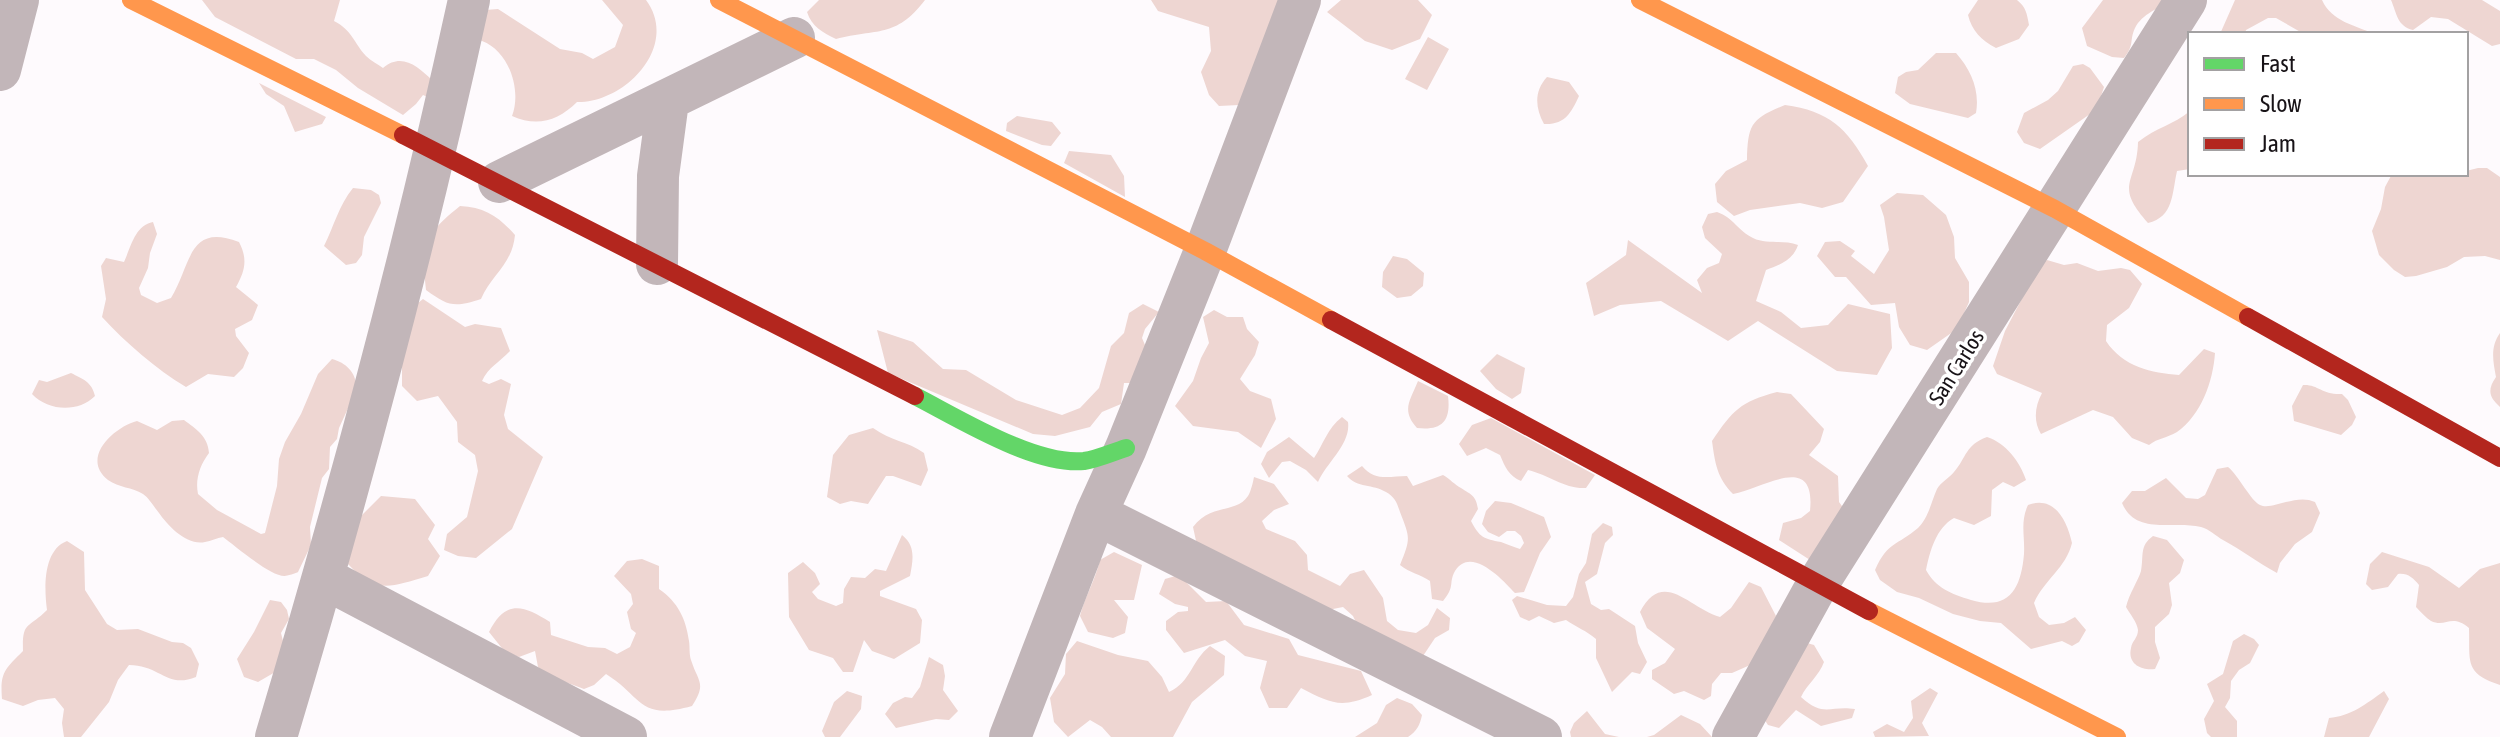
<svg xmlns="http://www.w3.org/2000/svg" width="2500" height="737" font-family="'Asap Condensed',sans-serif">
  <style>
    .forest { fill: #eed6d2 }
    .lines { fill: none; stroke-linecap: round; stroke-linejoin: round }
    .street { stroke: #c2b6b9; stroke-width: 42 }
    .fast { stroke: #63d668; stroke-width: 18 }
    .slow { stroke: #ff974d; stroke-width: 18 }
    .jam { stroke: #b3261e; stroke-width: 18 }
    .labels { text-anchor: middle; stroke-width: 7; stroke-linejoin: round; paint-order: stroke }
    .street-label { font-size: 22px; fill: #181317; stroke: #fff }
  </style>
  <rect width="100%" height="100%" fill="#fefafd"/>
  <path class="forest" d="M 202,0 L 340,0 L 334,21 C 352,30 354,43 366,56 C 371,61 378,64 383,68 C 402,52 418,67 432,80 L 434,100 L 423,95 L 416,104 L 403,115 L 358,88 L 336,70 L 314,59 L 296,59 L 215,17 Z
    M 602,0 L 646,0 C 680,46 625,103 577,102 C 558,121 537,127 512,116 C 522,90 509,51 482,41 C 476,39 468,39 463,38 L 473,11 L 498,9 L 560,49 L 582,53 L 593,59 L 615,47 L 623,25 Z
    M 819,0 L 925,0 C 895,39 877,28 836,39 C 822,32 812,27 807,12 Z
    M 1151,0 L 1300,0 L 1239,105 L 1219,106 L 1209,95 L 1201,72 L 1211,51 L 1209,27 L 1158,11 Z
    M 1341,0 L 1418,0 L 1432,15 L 1420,39 L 1392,50 L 1365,41 L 1327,12 Z
    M 1978,0 L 2017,0 C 2026,7 2027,14 2029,25 L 2019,39 L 1996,48 C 1981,40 1972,31 1968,15 Z
    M 2103,0 L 2172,0 C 2159,8 2142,14 2135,28 C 2129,41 2135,44 2124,58 L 2112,57 L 2087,46 L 2082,28 Z
    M 2235,0 L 2322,0 C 2332,22 2355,25 2374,34 L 2304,34 L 2276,18 L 2268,18 L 2246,30 L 2245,34 L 2220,34 Z
    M 2391,0 L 2482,0 L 2500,11 L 2500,44 L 2492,46 L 2448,19 L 2431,17 L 2413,30 C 2397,26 2397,14 2391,0 Z
    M 1428,37 L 1449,49 L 1427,90 L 1405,79 Z
    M 1936,53 L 1956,53 C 1971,70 1980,90 1976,113 L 1968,118 L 1910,104 L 1895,93 L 1898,77 L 1906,72 L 1918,70 Z
    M 2083,64 L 2090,68 L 2104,87 L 2098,105 L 2090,114 L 2040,149 L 2024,143 L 2017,132 L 2024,113 L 2048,100 L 2058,91 L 2073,66 Z
    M 1547,77 L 1569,82 L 1579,96 C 1571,113 1565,125 1544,124 C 1535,108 1534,91 1547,77 Z
    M 259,83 L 326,117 L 322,124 L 295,132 L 284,106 L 266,94 Z
    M 1785,105 C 1829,111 1847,128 1868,166 L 1843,202 L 1822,208 L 1800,203 L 1750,210 L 1734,216 L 1717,202 L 1715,184 L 1726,171 L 1747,160 C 1748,124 1751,119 1785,105 Z
    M 2190,111 L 2190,169 L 2177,171 C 2172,193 2174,217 2148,223 C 2113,184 2137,184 2138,142 C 2157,127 2173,125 2190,111 Z
    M 1017,116 L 1052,122 L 1061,133 L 1051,146 L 1042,145 L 1006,131 L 1007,123 Z
    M 1069,151 L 1111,155 L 1124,176 L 1125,197 L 1064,163 Z
    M 2478,168 L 2487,168 L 2500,177 L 2500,260 L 2485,256 L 2464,257 L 2447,267 L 2416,276 L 2405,277 L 2394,270 L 2379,255 L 2372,231 L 2381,209 L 2385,187 L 2392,174 L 2466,174 L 2466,171 Z
    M 353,188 L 371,190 L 379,195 L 381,203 L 364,237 L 362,255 L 356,263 L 346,265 L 324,246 C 334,226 339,205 353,188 Z
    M 1897,193 L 1923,195 L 1946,215 L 1954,237 L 1955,258 L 1969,282 L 1969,302 L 1957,329 L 1927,350 L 1910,345 L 1899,327 L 1895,303 L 1871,305 L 1846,277 L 1835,277 L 1817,256 L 1825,242 L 1840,241 L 1855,251 L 1851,256 L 1874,274 L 1889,250 L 1884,217 L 1880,205 Z
    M 460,206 C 485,207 499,217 515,235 C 512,265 492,274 481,299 C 454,308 448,306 426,290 C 421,244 424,235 460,206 Z
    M 1717,212 C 1734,218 1738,231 1753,238 C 1767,245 1783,239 1798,245 C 1793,260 1780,265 1766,270 L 1756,301 L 1781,312 L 1801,328 L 1828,325 L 1848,304 L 1890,314 L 1892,348 L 1877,375 L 1837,371 L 1758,321 L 1728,341 L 1661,301 L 1620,305 L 1594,316 L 1586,283 L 1626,255 L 1628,240 L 1702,293 L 1697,280 L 1707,268 L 1719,263 L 1722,254 L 1705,238 L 1702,227 L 1708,214 Z
    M 153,222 L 157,234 L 150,253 L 148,268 L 139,288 L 141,295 L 157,303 L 171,298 C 192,263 188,223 239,242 C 248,259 245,271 236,287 L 258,305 L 252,320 L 235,329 L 236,336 L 249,353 L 243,368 L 234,377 L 208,374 L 186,387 C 156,369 126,343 102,317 L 106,299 L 101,266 L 106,258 L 124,262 C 131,247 135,225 153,222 Z
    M 1393,256 L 1407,259 L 1424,273 L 1423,286 L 1411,296 L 1397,298 L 1382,287 L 1383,272 Z
    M 2047,260 L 2064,265 L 2077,263 L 2098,271 L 2121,268 L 2130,270 L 2142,284 L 2129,308 L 2107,325 L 2106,341 C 2123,367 2152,373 2179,375 L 2204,349 L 2215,353 C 2213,382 2201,415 2177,432 C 2167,438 2158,438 2149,445 L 2132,438 L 2113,417 L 2093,410 L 2041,434 C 2033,421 2035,406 2042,393 L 1997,374 L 1993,366 L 2005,331 L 2039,266 Z
    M 423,299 L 465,327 L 475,324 L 501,328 L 510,351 C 500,362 488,367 482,381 L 489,384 L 501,379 L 511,384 L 504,415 L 508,429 L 543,457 L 512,529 L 476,558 L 458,556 L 444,550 L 447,534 L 467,517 L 478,471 L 475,455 L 458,442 L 457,422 L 438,396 L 417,401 L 402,386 L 402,357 L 409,310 Z
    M 1143,304 L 1159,312 L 1145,329 L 1142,338 L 1148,352 L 1137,383 L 1124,383 L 1121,404 L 1102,412 L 1090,427 L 1055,436 L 1033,434 L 888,373 L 877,330 L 913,342 L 943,369 L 966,370 L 1016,400 L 1062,415 L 1080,408 L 1099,388 L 1111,346 L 1124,333 L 1129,313 Z
    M 1214,310 L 1227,317 L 1243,317 L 1247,329 L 1259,342 L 1255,355 L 1240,379 L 1250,391 L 1271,399 L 1276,419 L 1261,448 L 1238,432 L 1193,426 L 1175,406 L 1193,381 L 1201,358 L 1209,343 L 1203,317 Z
    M 2500,333 L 2500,407 C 2489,397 2487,390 2496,377 C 2493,361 2490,347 2500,333 Z
    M 1497,354 L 1525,368 L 1521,393 L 1512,399 L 1496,389 L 1480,371 Z
    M 332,359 C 347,363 358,374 356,391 L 339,428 L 337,439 L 330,447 L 329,469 L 322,478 L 310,527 L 311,545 L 298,572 C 297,573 286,576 285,576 C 271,577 234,545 223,537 C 217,538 211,541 205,542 C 187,546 168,526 159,513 C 154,507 149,498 143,494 C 132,487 119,488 108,480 C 80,458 114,427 137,421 L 157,430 L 172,421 L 184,420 C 196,429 208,436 209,453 C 200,465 195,479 198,494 L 217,510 L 261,534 L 265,533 L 277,486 L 279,459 L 285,442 L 301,414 L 318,374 Z
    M 71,373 C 83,379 92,382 95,396 C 78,413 48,411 32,394 L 39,380 L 47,382 Z
    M 1418,381 L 1448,396 C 1451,420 1443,431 1417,428 C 1401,410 1410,401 1418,381 Z
    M 2303,385 C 2318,384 2322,395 2342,394 L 2348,400 L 2356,417 L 2352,425 L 2341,435 L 2294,421 L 2292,406 Z
    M 1777,392 L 1791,394 L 1824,429 L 1820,442 L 1809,455 L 1838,476 L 1839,502 L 1853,521 L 1824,569 L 1779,540 L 1783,523 L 1801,518 L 1810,511 C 1816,452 1766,487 1733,494 C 1717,478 1715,463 1712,441 C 1733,410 1740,402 1777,392 Z
    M 1342,417 L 1348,422 C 1351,444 1327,462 1318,482 L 1306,470 L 1290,461 L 1282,462 L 1269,478 L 1261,464 L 1267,452 L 1289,437 L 1314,458 C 1324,443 1327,429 1342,417 Z
    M 1491,418 L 1595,475 L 1586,488 C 1564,489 1549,475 1528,470 L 1521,481 C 1509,476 1505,467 1500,455 L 1486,448 L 1467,456 L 1459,444 L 1472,425 Z
    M 873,428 C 891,441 907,441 924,453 L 928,470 L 921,486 L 893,476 L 886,476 L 868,504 L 851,501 L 840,504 L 827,497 L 833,455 L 849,435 Z
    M 1987,437 C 2006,443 2020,462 2026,480 L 2014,487 L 2003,482 L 1992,490 L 1991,516 L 1974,525 L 1954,518 C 1936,528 1930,551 1926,570 C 1936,588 1951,594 1971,600 C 2009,611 2021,589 2024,554 C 2025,536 2020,522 2028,505 C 2054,495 2067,520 2072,543 C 2066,568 2044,580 2034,603 L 2039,617 L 2049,625 L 2064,623 L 2075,617 L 2086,630 L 2079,642 L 2072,646 L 2062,641 L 2031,649 L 2001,623 L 1980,621 L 1953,614 L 1919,598 L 1897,592 L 1880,580 L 1875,570 C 1888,541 1897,546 1918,528 C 1929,517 1931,502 1937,489 C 1941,482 1949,478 1954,472 C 1967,457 1965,445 1987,437 Z
    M 1362,466 C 1375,482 1390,476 1407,476 L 1413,486 L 1443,475 C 1450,479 1455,485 1461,488 C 1472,495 1476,496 1478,509 L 1471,521 C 1479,537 1484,539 1501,542 C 1507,544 1513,547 1520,549 L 1524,543 L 1521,536 L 1515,531 L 1507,531 L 1499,537 L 1488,532 L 1482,524 L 1486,511 L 1495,501 L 1511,503 L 1544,517 L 1551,537 L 1540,553 L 1524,592 L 1515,593 C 1503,580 1471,545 1455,571 C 1448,584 1456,585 1443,601 L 1432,599 L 1430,581 C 1420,574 1410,573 1400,565 C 1411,538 1410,538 1400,512 C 1397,503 1395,497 1386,492 C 1373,484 1357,488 1347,476 Z
    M 2228,467 C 2239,476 2251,501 2260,505 C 2272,511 2296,493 2315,502 L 2320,513 L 2312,532 L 2295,544 L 2280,563 L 2277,573 C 2258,563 2242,550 2223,540 C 2216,536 2209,529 2201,527 C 2173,520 2136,536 2122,503 L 2132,491 L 2145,491 L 2166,478 L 2186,498 L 2198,499 L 2205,495 L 2217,469 Z
    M 1254,477 L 1274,484 L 1289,504 L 1274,510 L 1262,521 L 1266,529 L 1295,541 L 1307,555 L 1308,570 L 1340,586 L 1350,574 L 1364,570 L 1383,598 L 1387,621 L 1398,630 L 1416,633 L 1428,625 L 1437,608 L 1450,618 L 1449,630 L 1435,638 L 1423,656 L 1362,635 L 1353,616 L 1343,607 L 1328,610 L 1198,550 L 1193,527 C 1211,503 1236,514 1248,496 C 1251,491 1253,482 1254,477 Z
    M 381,496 L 415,499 L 435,525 L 428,539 L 440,556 L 428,576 C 390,587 376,595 348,564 L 356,521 Z
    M 1603,523 L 1612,527 L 1613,535 L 1605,543 L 1597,574 L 1585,582 L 1591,604 L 1601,610 L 1609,609 L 1635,626 L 1638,643 L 1647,662 L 1640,674 L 1632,672 L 1612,692 L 1596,658 L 1596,639 C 1587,631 1576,627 1566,620 L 1554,623 L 1539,616 L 1529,621 L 1520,617 L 1512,600 L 1517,596 L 1547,605 L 1566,606 L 1573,597 L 1579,574 L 1586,563 L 1592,534 Z
    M 902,535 C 916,546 913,560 910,576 L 880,591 L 880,596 L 916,609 L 922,620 L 920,643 L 894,659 L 872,651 L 864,640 L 853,672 L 843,672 L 833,658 L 809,650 L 789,617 L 788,573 L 803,562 L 815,573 L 820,584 L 812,592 L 818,599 L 836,606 L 843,603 L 844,589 L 851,577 L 865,578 L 875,569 L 886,571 Z
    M 2153,536 L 2167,540 L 2184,560 L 2180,573 L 2169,583 L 2172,605 L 2169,614 L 2155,627 L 2155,642 L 2160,658 L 2155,669 C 2143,671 2127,665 2131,648 C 2132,641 2138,638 2138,630 C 2137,622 2130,614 2126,607 C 2129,594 2138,581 2141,571 C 2144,556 2139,546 2153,536 Z
    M 67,541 L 84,552 L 85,590 L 107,624 L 117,630 L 138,629 L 172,642 L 183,643 L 191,648 L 199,664 L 196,677 C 167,689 160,665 129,665 L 118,680 L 109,702 L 81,737 L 64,737 L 62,723 L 64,709 L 55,698 L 38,700 L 23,706 L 2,699 C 0,673 4,670 23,651 C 22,621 28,629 47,610 C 44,588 43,550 67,541 Z
    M 1114,552 L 1142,565 L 1134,600 L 1114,600 L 1128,617 L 1125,633 L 1113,638 L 1088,632 L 1080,616 C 1085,596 1095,581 1100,560 Z
    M 2382,552 L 2429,567 L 2459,588 L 2480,569 L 2500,563 L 2500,685 C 2464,673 2470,662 2469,628 C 2451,613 2446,628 2431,621 C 2426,618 2421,612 2416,607 L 2419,585 C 2413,578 2408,573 2398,574 L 2388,587 L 2372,590 L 2366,584 L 2370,564 Z
    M 642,559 L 659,566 L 659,589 C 678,602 686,619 689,641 C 690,647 689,654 691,660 C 698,682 707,683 692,706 C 638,721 643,697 606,674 L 594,685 L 584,689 L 549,676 L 538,667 L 535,651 L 519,657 L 505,652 L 489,632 C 506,599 523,605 550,622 L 551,635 L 588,647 L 605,648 L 617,654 L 630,647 L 636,633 L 631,629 L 627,612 L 633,604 L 631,594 L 614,576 L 627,561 Z
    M 1179,575 L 1206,602 L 1226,601 L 1244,625 L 1289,639 L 1298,655 L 1361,671 L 1372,695 C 1341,709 1330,703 1301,688 L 1287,708 L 1269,708 L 1260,688 L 1267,661 L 1245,656 L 1225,640 L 1184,653 L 1166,630 L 1166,621 L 1178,612 L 1188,611 L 1188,607 L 1175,604 L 1159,594 L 1165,579 Z
    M 1749,582 L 1761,587 L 1776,616 L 1757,662 L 1732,673 L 1721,673 L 1712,684 L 1711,696 L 1704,700 L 1684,691 L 1674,694 L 1652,679 L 1652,670 L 1665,663 L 1675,649 L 1647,628 L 1640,612 C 1663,568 1689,608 1720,617 L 1731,608 Z
    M 270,600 L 281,602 L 287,610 L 289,619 L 281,633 L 284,645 L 277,671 L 258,682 L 244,677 L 237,659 L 254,632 Z
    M 2244,634 L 2254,639 L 2259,645 L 2250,663 L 2239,670 L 2231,681 L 2230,698 L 2225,707 L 2237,721 L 2237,737 L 2211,737 L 2207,733 L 2204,719 L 2214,701 L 2207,684 L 2223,674 L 2233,641 Z
    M 1077,641 L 1118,655 L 1148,661 L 1162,677 L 1169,692 C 1191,682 1191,661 1210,646 L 1225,656 L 1224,675 L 1192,702 L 1173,737 L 1111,737 L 1102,727 L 1090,720 L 1068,737 L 1054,722 L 1050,698 L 1065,674 L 1066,654 Z
    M 1807,643 L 1814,645 L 1824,662 C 1819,676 1807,684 1801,697 C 1824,718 1830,705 1855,709 L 1852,718 L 1821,726 L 1796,710 L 1779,728 L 1768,725 L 1760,713 Z
    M 929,657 L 943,665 L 945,676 L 943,690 L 958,711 L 949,720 L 936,719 L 896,728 L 885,714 L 893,703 L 905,697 L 912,698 L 920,687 Z
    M 1930,688 L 1938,693 L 1922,723 L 1929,736 L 1875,737 L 1873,732 L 1887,724 L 1904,732 L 1913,718 L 1911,701 Z
    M 847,691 L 862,696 L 861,709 L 840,737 L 825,737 L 822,731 L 834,702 Z
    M 2384,691 L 2389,699 L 2369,737 L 2324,737 L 2329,718 C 2351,716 2366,704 2384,691 Z
    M 1397,698 L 1412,704 L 1422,715 C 1420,725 1417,731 1408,737 L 1355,737 L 1377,723 L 1386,705 Z
    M 1587,711 L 1605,734 L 1619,737 L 1571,737 L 1570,732 L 1574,723 Z
    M 1681,715 L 1700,724 L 1712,737 L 1647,737 L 1654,735 Z"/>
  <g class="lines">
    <path class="street" d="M 0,70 L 18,0
      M 499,182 L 794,38
      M 657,264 L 658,176 L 668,101
      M 1096,514 L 1541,737
      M 324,578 L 626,737
      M 276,737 C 349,494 415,248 469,0
      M 1010,737 L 1096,514 L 1126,448 L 1205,251 L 1300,0
      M 1733,737 L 1817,585 L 2186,0"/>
    <path class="fast" d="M 915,396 C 958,418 1035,466 1084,461 C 1098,459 1113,452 1126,448"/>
    <path class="slow" d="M 131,0 L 403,135
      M 719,0 L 1205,251 L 1331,320
      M 1640,0 L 2055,209 L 2248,317
      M 1869,611 L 2117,737"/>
    <path class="jam" d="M 403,135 L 915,396
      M 2248,317 L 2500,458
      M 1331,320 L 1869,611"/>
  </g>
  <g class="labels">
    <g class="street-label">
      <text transform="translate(1956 367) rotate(-58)" y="8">San Carlos</text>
    </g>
  </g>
  <rect x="2188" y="32" width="280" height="144" fill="#ffffff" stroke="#a3a1a2" stroke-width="2"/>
  <rect x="2204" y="58" width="40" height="12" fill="#63d668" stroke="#a3a1a2" stroke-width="2"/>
  <text x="2260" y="72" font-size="24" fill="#181317">Fast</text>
  <rect x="2204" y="98" width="40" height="12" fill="#ff974d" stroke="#a3a1a2" stroke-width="2"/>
  <text x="2260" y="112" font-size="24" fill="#181317">Slow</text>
  <rect x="2204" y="138" width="40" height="12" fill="#b3261e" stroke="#a3a1a2" stroke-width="2"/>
  <text x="2260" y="152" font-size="24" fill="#181317">Jam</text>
</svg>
